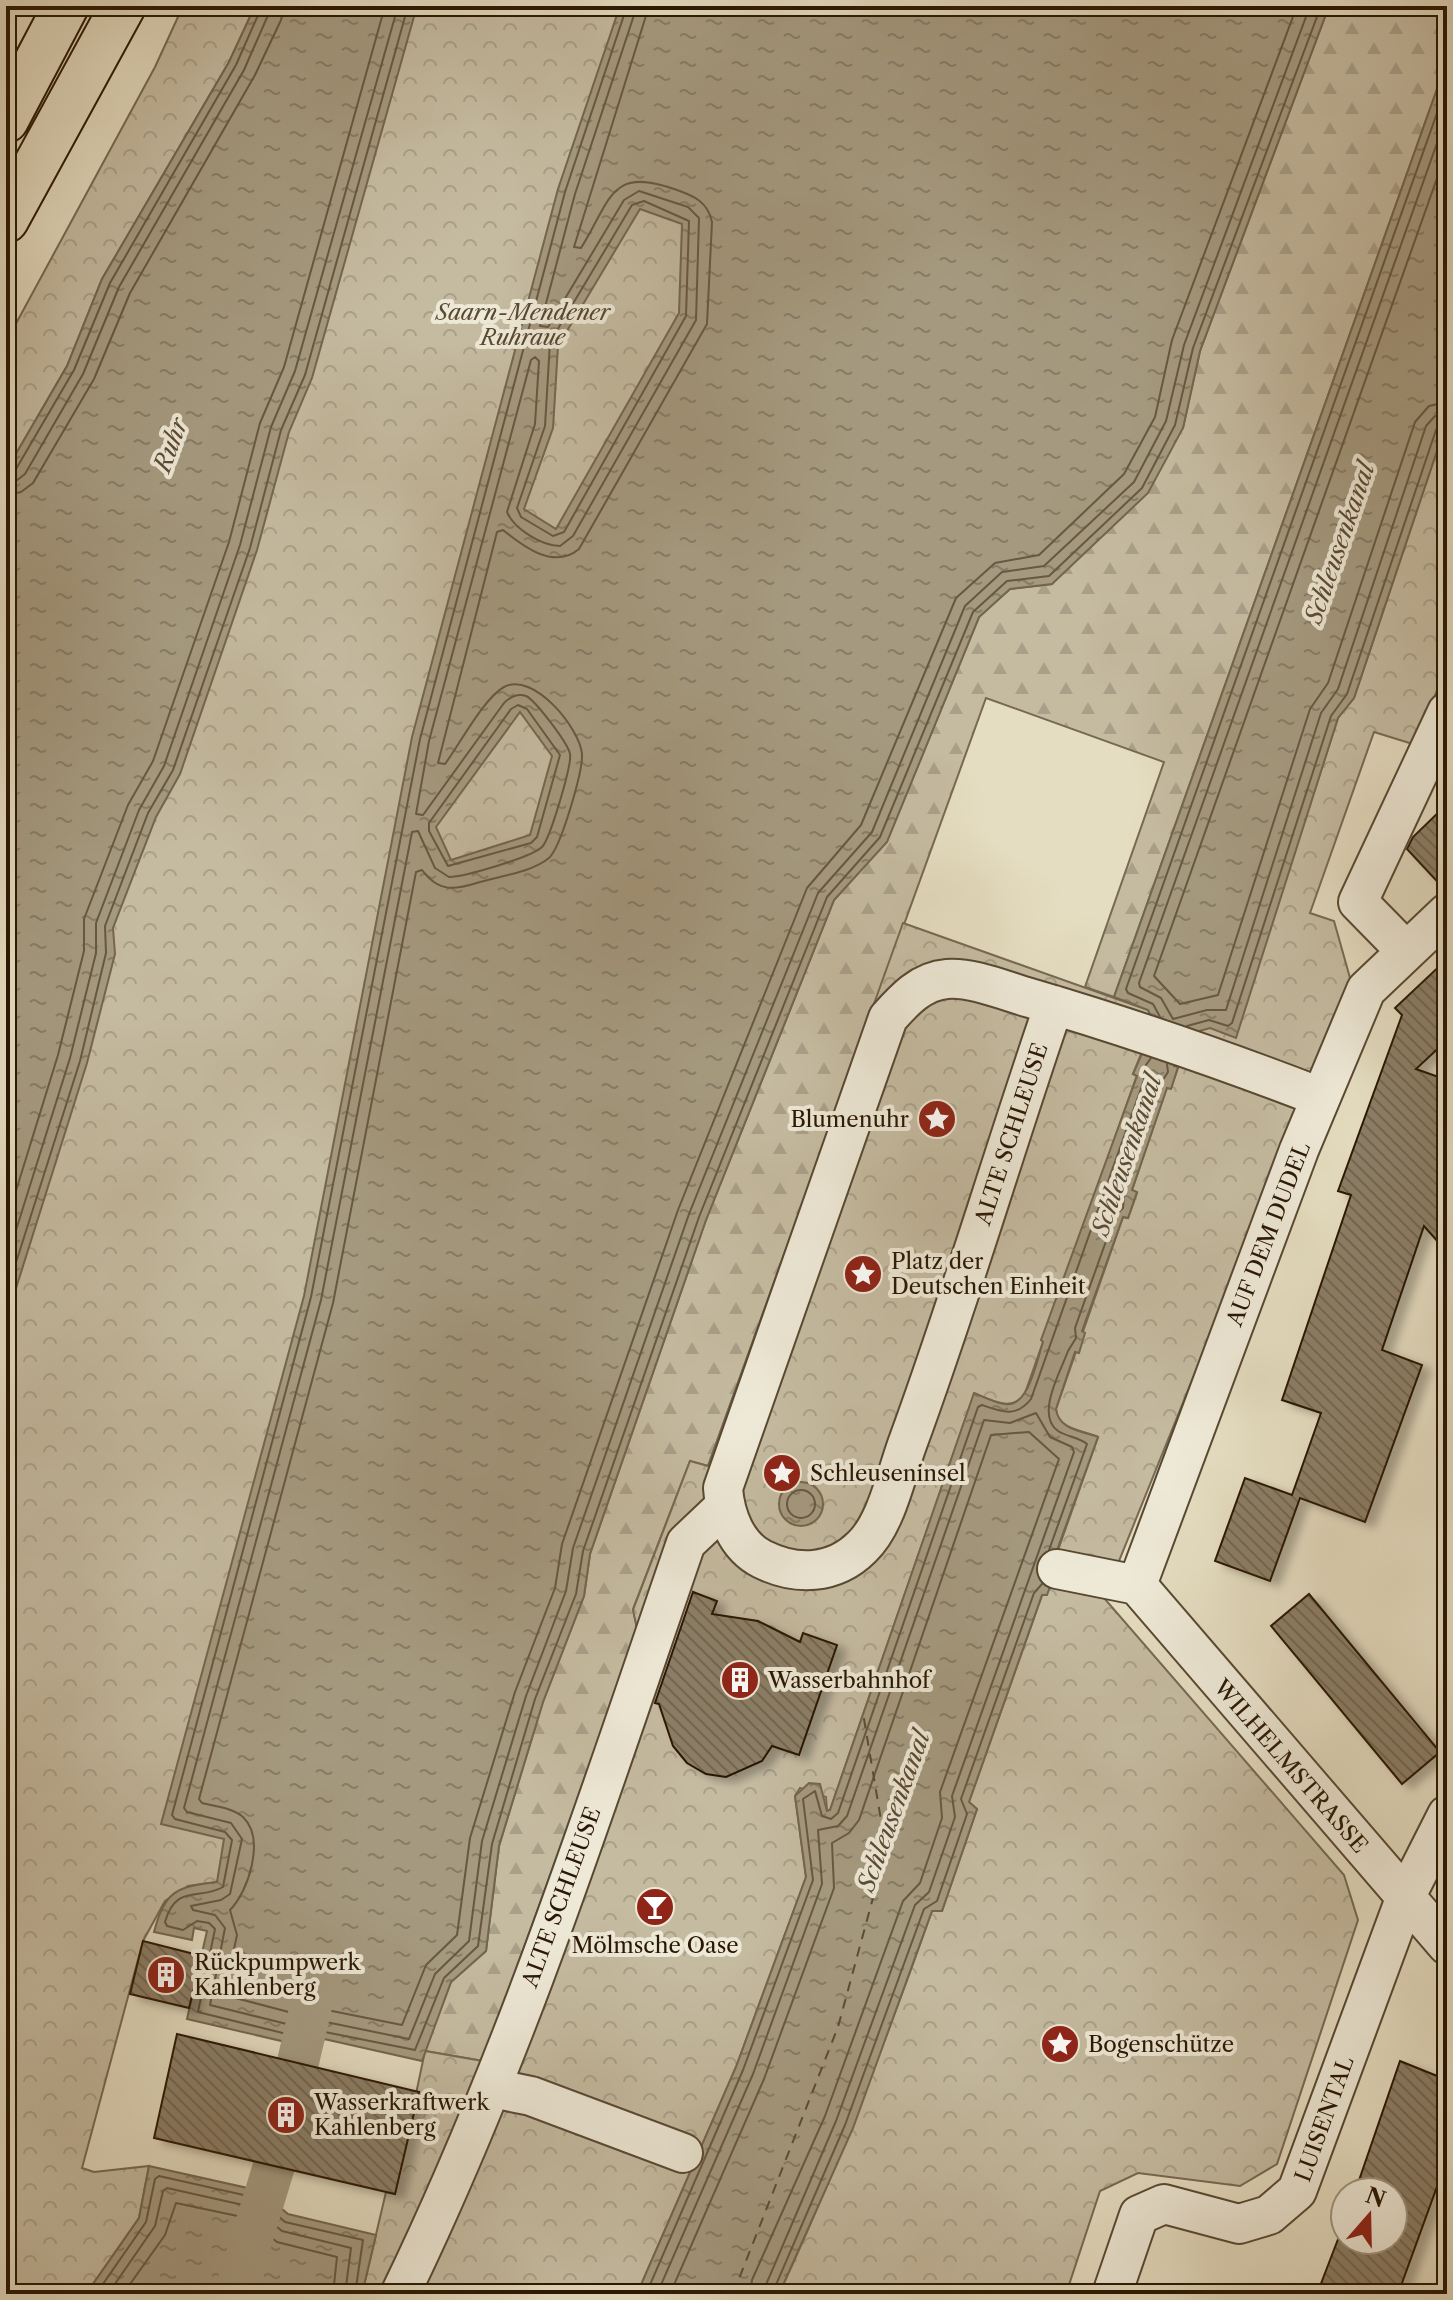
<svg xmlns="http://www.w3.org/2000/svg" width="1453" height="2300" font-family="'Libre Caslon Text',serif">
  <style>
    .forest { fill: url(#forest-firs); stroke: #776952; stroke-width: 2 }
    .park { fill: url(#park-crowns); stroke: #776952; stroke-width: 2 }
    .water { fill: url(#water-ripples); stroke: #73664e; stroke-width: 2; fill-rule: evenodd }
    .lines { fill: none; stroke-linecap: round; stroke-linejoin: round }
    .shore { stroke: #675842; stroke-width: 2 }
    .canal { stroke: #a59a80; stroke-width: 42 }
    .ferry { stroke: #5b4b35; stroke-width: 2; stroke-dasharray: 10 8; stroke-linecap: butt }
    .building { fill: url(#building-back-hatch); stroke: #291703; stroke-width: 2; filter: url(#shadow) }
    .minor-casing { stroke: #584832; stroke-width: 42 }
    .major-casing { stroke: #291703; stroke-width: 48 }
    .minor { stroke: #eee9d7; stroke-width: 38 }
    .major { stroke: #e5ddc1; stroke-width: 44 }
    .labels { text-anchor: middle; stroke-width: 8; stroke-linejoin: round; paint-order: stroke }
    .park-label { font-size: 22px; font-style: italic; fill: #584832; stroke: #eee9d7 }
    .poi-label { font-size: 22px; fill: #291703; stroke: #eee9d7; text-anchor: start }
    .street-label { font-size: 22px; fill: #291703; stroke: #eee9d7 }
    .water-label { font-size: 24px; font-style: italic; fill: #5b4b35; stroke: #eee9d7 }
  </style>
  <defs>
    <pattern id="forest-firs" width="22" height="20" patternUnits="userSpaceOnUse" patternTransform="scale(2)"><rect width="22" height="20" fill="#c5bba1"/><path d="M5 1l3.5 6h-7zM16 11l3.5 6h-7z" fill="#a9a089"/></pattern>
    <pattern id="park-crowns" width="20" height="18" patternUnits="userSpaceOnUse" patternTransform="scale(2)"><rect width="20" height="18" fill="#c5bba1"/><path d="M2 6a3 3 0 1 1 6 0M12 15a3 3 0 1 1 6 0" fill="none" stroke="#a9a089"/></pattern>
    <pattern id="water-ripples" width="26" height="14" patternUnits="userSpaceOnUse" patternTransform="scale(2)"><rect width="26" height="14" fill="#a59a80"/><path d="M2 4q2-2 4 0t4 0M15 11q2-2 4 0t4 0" fill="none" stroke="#867d67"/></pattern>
    <pattern id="building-back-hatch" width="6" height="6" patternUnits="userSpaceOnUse" patternTransform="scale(2)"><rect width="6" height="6" fill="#8b7e66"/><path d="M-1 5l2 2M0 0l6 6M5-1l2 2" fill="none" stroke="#726652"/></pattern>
    <filter id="shadow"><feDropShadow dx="9" dy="5" stdDeviation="4" flood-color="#0004"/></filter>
  </defs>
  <rect width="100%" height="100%" fill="#e5ddc1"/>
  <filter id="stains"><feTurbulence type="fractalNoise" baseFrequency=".0025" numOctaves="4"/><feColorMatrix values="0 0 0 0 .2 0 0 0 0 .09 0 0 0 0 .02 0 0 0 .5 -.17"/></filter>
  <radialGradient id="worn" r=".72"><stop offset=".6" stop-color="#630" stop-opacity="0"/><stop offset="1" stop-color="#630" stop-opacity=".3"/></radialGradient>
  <path class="forest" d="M 1329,6 L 1447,6 L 1447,61 L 1114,997 L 1085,987 L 1164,762 L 986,698 L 708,1466 L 690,1461 L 633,1609 L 638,1633 L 483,2061 L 425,2051 L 451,1982 L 486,1951 L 499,1846 L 543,1702 L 584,1596 L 590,1554 L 706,1220 L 834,900 L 887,841 L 979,617 L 1010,589 L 1052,584 L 1183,428 L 1200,351 Z"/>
  <path class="park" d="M 183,6 L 255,6 L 229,62 L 102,279 L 67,366 L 6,471 L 6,342 L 155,67 Z
    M 315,6 L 997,6 L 217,1882 L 188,1886 L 165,1901 L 143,1941 L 82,2168 L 94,2172 L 149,2166 L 139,2218 L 86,2294 L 6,2294 L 6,813 Z
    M 1447,421 L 1447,664 L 1416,745 L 1374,732 L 1310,913 L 1334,921 L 1352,985 L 1104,1598 L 1344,1875 L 1358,1920 L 1277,2164 L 1240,2186 L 1138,2173 L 1100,2191 L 1066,2294 L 779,2294 C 837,2169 886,2041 932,1911 L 942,1911 L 977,1809 L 969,1802 L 1098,1437 C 1082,1430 1058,1430 1056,1409 L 1123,1217 L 1128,1218 L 1137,1193 L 1132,1190 L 1167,1087 L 1171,1088 L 1178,1068 L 1174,1067 L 1185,1035 L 1210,1027 L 1235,1037 L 1338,718 L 1354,698 Z
    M 903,923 L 1148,1010 L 1155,1024 L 1144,1055 L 1141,1054 L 1133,1074 L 1137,1075 L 1024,1396 C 1009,1412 992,1399 974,1394 L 830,1810 L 827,1811 L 826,1797 L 800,1788 L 795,1796 L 806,1877 L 736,2067 L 637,2294 L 362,2294 L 386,2192 L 395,2194 L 425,2051 L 483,2061 L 638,1633 L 633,1610 L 690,1461 L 708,1466 Z"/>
  <path class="water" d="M 255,6 L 417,6 L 312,378 L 289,432 L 257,550 L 180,774 L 156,817 L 113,928 L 115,954 L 87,1063 L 6,1320 L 6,471 L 67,366 L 102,279 L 229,62 Z
    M 620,6 L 1329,6 L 1200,351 L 1183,428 L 1148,493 L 1052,584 L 1010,589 L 979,617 L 887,842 L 834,900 L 706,1220 L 590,1554 L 584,1596 L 543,1702 L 499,1846 L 486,1951 L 451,1982 L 422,2061 L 324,2039 L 320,2050 L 187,2019 L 207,1931 L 194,1928 L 192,1940 L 154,1932 C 165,1890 177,1887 217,1882 L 224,1839 L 161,1824 L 304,1296 L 412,737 L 558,189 ZM 640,209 L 682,224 L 679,313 L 556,529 L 524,509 L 553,428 L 558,346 ZM 520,712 L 552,756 L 530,835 L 451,860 L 436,827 Z
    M 1447,61 L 1447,421 L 1354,698 L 1338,718 L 1236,1038 L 1210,1028 L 1185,1035 L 1174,1066 L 1178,1067 L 1171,1089 L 1167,1088 L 1132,1190 L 1137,1192 L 1128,1218 L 1123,1217 L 1082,1331 L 1085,1333 L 1079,1353 L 1075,1352 L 1056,1409 C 1058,1429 1081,1431 1098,1437 L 1048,1575 L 1053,1578 L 1047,1595 L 1042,1595 L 969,1802 L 977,1809 L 942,1911 L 932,1911 L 853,2128 L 779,2294 L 637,2294 L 736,2067 L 806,1877 L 795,1796 L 809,1783 L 820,1784 L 827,1811 L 830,1810 L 974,1393 C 984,1397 995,1403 1005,1404 C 1029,1408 1037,1359 1043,1342 L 1041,1340 L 1137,1076 L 1133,1074 L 1155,1024 L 1148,1010 L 1114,997 Z
    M779 1504a22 22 0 1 1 44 0a22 22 0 1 1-44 0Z
    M 149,2166 L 261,2191 L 288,2214 L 376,2235 L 362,2294 L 86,2294 L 139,2218 Z"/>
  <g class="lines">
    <path class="shore" d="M 627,6 L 565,192 L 420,739 L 311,1297 L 172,1815 L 175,1819 L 225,1832 L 232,1840 L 223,1887 C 199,1901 176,1883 165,1922 L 167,1926 L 183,1930 L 197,1921 L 209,1923 L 215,1929 L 198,2012 L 311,2040 L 325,2032 L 415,2050 L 444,1978 L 478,1946 L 492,1844 L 535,1699 L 576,1594 L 583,1551 L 699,1217 L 827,897 L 880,837 L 973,612 L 1007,581 L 1049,576 L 1142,488 L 1175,425 L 1193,348 L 1321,6
      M 637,6 L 575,194 L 540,326 L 548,327 L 624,200 L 639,191 L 688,207 L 699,218 L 696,320 L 573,536 L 560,546 C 542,546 514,529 507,512 L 535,424 L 539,361 L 535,357 L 531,360 L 429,741 L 416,814 L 423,815 L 504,703 C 510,697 517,693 526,696 C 535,700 568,743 570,754 C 572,765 550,839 542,847 C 532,857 464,877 449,877 L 435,868 L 418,831 L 412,832 L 321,1300 L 184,1808 L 187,1812 L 231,1823 L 242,1839 L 230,1894 L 221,1900 L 191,1906 L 193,1910 L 215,1915 L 225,1928 L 210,2005 L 307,2029 L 326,2022 L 409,2039 L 435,1974 L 469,1941 L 482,1841 L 526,1696 L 566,1591 L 573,1548 L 689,1214 L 818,893 L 872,832 L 965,606 L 1002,572 L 1044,566 L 1134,482 L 1166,421 L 1184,345 L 1310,6
      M 649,6 L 574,247 L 581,248 C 612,198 610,166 677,190 C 694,196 708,202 712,222 L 707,324 L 579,549 C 554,570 524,547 503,530 L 497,532 L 438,763 L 445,764 C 459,745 484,698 504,687 C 534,671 580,729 582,754 C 583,771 561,847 549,858 C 532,872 501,876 480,882 C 455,890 439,893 422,870 L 416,872 L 333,1303 L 199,1799 L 202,1803 C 215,1806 233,1808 243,1817 C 266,1839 248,1892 230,1910 L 237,1935 L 224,1995 L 304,2016 L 327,2010 L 402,2025 L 426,1965 L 457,1935 L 470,1838 L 515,1692 L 555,1588 L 562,1544 L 678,1210 L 807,888 L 861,825 L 956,598 L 995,563 L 1039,555 L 1124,474 L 1155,417 L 1172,340 L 1297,6
      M 1447,115 L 1139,983 L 1140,987 L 1161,998 L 1173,1019 L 1207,1010 L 1226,1010 L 1321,713 L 1338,689 L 1426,426 L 1435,416 L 1447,414
      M 1447,150 L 1154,976 L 1180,1004 L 1218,995 L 1310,709 L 1328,683 L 1415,422 L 1429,406 L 1447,402
      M 644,201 L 689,221 L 686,316 L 564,532 L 553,536 L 521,517 L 517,508 L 545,426 L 550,342 L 632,205 Z
      M 6,473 L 16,469 L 74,370 L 110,283 L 236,65 L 262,6
      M 6,483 L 16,481 L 25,474 L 83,374 L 119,287 L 244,70 L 272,6
      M 6,495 L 21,492 L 33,483 L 94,379 L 130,293 L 255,75 L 281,20 L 284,6
      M 518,705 L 527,709 L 560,755 L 537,837 L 531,843 L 448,866 L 429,831 L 429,823 L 511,709 Z
      M 1160,1017 L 1153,1004 L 1128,993 L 1126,989 L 1447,85
      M 1187,1026 L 1209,1020 L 1228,1026 L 1232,1023 L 1331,716 L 1347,694 L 1436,430 L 1447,424
      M 6,1223 L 58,1055 L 84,951 L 84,919 L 128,805 L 153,761 L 229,542 L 260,423 L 284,367 L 385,6
      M 6,1262 L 70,1058 L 96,953 L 96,923 L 139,810 L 164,766 L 240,545 L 271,427 L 295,371 L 398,6
      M 6,1294 L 80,1061 L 106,953 L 105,926 L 148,813 L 173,770 L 250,548 L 281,430 L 305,375 L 408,6
      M787 1504a14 14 0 1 1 28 0a14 14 0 1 1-28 0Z
      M 1049,1550 L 1087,1444 C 1079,1437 1067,1437 1058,1431 C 1035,1415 1061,1371 1068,1351 L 1076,1338 L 1075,1328 L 1115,1216 L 1123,1208 L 1125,1186 L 1159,1086 L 1168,1072 L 1167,1064
      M 96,2294 L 146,2222 L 155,2179 L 159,2176 L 257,2198 L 285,2222 L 363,2240 L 355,2294
      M 108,2294 L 155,2226 L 163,2191 L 167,2188 L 252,2207 L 282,2231 L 351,2248 L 345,2294
      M 123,2294 L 165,2235 L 176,2203 L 247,2218 L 277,2242 L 337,2257 L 333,2294
      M 646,2294 L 743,2070 L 813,1880 L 803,1799 L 815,1791 L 822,1816 L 831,1819 L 838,1813 L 978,1407 L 982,1405 C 1002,1412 1016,1418 1031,1399 L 1144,1080 L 1143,1069 L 1151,1058
      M 657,2294 L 753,2074 L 822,1884 L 818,1830 L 838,1826 L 847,1816 L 984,1420 L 1010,1423 L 1036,1413 L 1050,1437 L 1072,1447 L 1074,1452 L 952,1796 L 955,1817 L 929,1892 L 915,1905 L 836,2121 L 762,2294
      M 670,2294 L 764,2079 L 834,1888 L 832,1843 L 849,1833 L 859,1820 L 991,1435 L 1029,1432 L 1059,1459 L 940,1792 L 942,1818 L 920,1883 L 903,1901 L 825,2116 L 752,2280 L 750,2294
      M 772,2294 L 845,2125 L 924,1909 L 937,1901 L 967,1814 L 961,1799 L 1034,1593 L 1042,1584"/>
    <path class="canal" d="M 298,2062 L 315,1989
      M 235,2294 L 274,2166"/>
    <path class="ferry" d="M 733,2294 L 838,2027 L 886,1850 L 863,1713"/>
  </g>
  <path class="building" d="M 1447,804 L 1447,892 L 1407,849 L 1413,837 Z
    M 1447,959 L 1447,1040 L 1416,1069 L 1447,1080 L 1447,1252 L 1424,1226 L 1382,1350 L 1422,1365 L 1365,1522 L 1300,1498 L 1270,1581 L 1215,1561 L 1245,1478 L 1292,1495 L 1321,1413 L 1282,1400 L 1351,1195 L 1338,1191 L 1402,1015 L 1395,1008 Z
    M 693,1592 L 717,1601 L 712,1614 L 758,1621 L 800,1642 L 803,1633 L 837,1645 L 799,1755 L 772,1746 L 762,1761 L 726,1777 L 706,1774 L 687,1763 L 673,1746 L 659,1704 L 655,1703 Z
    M 1309,1594 L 1440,1752 L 1402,1784 L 1271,1626 Z
    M 143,1941 L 202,1956 L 189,2008 L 130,1994 Z
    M 177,2034 L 419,2092 L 395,2194 L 154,2138 Z
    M 1400,2061 L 1447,2080 L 1447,2159 L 1398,2294 L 1317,2294 L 1345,2221 L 1345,2240 L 1393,2240 L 1393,2192 L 1355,2192 Z"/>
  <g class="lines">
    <g class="minor-casing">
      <path id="minor" d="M 1406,951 L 1358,902 L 1447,712
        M 1054,1005 C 1004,1150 961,1298 908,1442 C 896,1474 887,1523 862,1547 C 834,1575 796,1576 762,1559 C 736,1546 725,1515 723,1488 L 888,1018 C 904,1000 921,981 947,979 C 973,977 1005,991 1030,998 C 1129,1027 1224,1060 1320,1097
        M 1057,1569 L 1137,1585
        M 1137,1585 L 1299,1150 L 1366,990 L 1447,913
        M 1137,1585 L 1447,1945
        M 492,2088 L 531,2096 L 683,2153
        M 400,2294 C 517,2053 599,1795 686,1543 L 725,1506
        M 1112,2294 L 1139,2215 L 1164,2204 L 1239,2224 L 1269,2215 L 1297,2191 L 1406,1896 L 1447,1815"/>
    </g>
    <g class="major-casing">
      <path id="major" d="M 6,120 L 66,6
        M 6,220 L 123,6"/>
    </g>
    <use href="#minor" class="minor"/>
    <use href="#major" class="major"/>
  </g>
  <defs>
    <g id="sight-disc" transform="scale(2)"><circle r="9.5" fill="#8f2418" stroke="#eee9d7"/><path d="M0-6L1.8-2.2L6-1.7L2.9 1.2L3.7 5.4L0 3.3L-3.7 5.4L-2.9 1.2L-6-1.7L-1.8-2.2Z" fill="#fff"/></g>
    <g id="building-disc" transform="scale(2)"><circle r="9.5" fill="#8f2418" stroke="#eee9d7"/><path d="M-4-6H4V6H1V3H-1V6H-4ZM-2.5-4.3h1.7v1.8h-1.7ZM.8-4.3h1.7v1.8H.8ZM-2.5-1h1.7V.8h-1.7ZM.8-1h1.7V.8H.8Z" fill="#fff"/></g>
    <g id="bar-disc" transform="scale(2)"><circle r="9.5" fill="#8f2418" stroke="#eee9d7"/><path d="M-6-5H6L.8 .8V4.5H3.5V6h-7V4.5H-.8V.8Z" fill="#fff"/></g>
  </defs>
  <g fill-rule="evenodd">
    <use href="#sight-disc" x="937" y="1119"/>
    <use href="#sight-disc" x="863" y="1274"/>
    <use href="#sight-disc" x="782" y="1473"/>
    <use href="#building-disc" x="740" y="1680"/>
    <use href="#bar-disc" x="655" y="1907"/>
    <use href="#building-disc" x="166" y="1975"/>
    <use href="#sight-disc" x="1060" y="2044"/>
    <use href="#building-disc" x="286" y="2115"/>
  </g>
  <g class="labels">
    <g class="park-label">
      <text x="523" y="320">Saarn-Mendener<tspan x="523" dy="25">Ruhraue</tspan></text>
    </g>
    <g class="poi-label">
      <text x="909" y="1127" text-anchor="end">Blumenuhr</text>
      <text x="891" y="1269">Platz der<tspan x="891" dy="25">Deutschen Einheit</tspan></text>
      <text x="810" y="1481">Schleuseninsel</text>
      <text x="768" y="1688">Wasserbahnhof</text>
      <text x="655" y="1953" text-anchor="middle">Mölmsche Oase</text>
      <text x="194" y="1970">Rückpumpwerk<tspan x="194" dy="25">Kahlenberg</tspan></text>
      <text x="1088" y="2052">Bogenschütze</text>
      <text x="314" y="2110">Wasserkraftwerk<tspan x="314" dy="25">Kahlenberg</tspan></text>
    </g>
    <g class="street-label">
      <text transform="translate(1011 1134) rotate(-72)" y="8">ALTE SCHLEUSE</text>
      <text transform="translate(1268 1234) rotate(-69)" y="8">AUF DEM DUDEL</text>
      <text transform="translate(1291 1766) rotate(49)" y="8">WILHELMSTRASSE</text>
      <text transform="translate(561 1897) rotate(-70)" y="8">ALTE SCHLEUSE</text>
      <text transform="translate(1324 2119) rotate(-70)" y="8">LUISENTAL</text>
    </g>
    <g class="water-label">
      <text transform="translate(171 445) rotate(-70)" y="8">Ruhr</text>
      <text transform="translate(1340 543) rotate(-71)" y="8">Schleusenkanal</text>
      <text transform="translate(1127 1155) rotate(-71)" y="8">Schleusenkanal</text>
      <text transform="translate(894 1811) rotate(-70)" y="8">Schleusenkanal</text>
    </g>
  </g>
  <rect width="1453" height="2300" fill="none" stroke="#e5ddc1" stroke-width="32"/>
  <rect x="8" y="8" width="1437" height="2284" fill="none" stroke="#291703" stroke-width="4"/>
  <rect x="16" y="16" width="1421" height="2268" fill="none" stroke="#291703" stroke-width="2"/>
  <g transform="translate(1369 2216) rotate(20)"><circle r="38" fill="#eee9d7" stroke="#9f9582" stroke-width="2"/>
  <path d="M0-6L14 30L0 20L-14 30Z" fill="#8f2418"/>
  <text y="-12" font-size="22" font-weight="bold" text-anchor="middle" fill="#291703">N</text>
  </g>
  <rect width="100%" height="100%" filter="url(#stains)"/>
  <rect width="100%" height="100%" fill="url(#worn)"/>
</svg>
